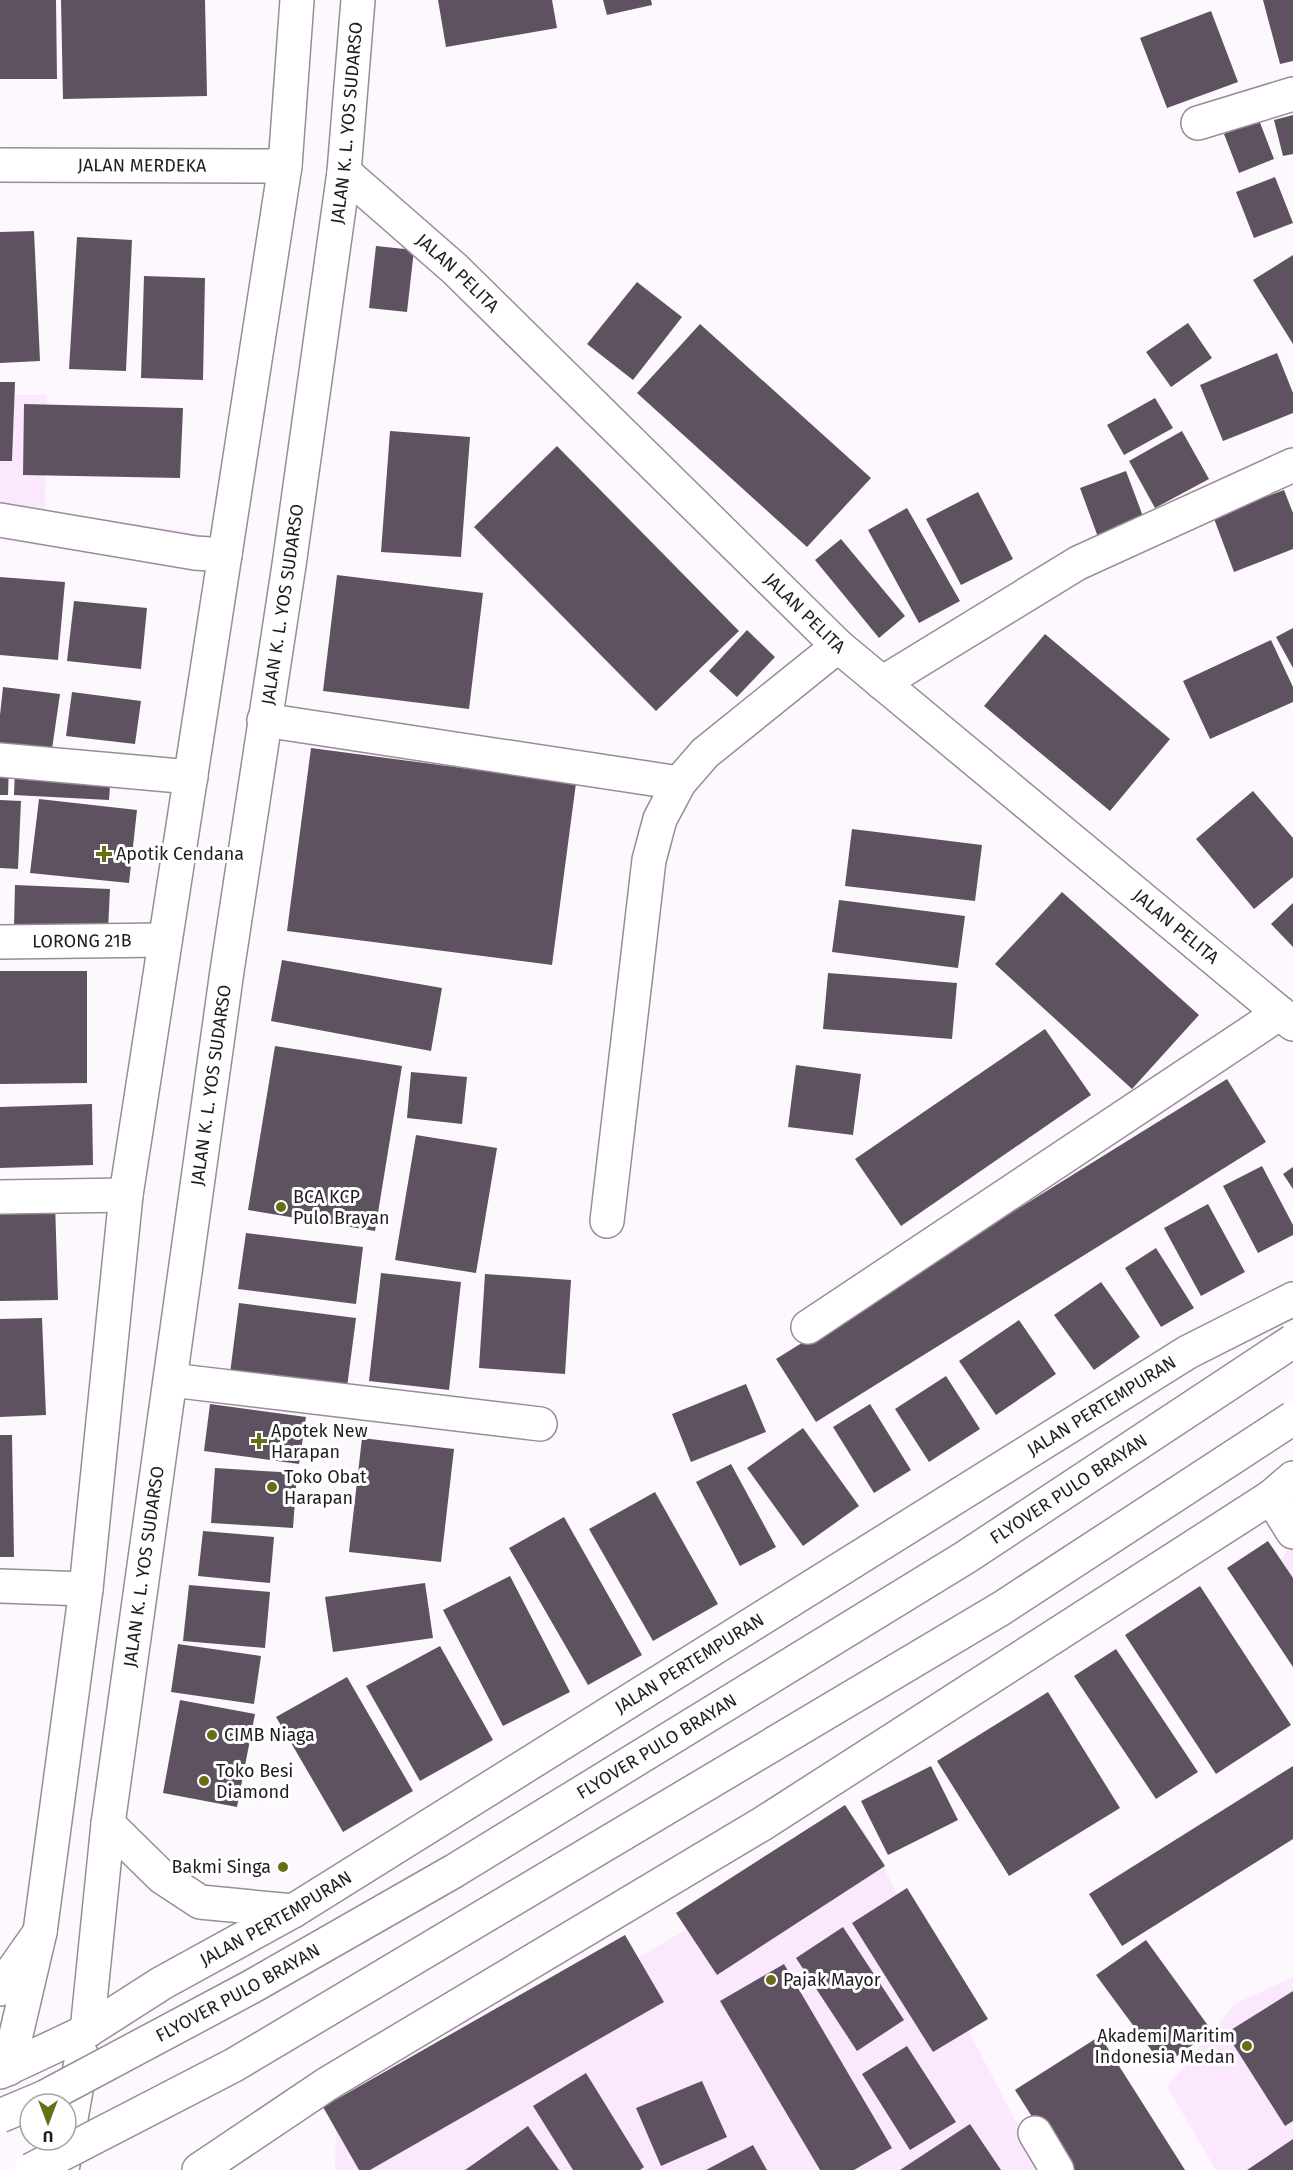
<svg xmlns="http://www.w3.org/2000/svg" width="1293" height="2170" font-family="'Fira Sans',sans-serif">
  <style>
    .built { fill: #fce8fe }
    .building { fill: #5f5260 }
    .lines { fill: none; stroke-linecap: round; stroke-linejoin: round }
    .minor-casing { stroke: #998b9a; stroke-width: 36 }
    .major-casing { stroke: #998b9a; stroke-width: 36 }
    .highway-casing { stroke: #998b9a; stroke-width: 36 }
    .minor { stroke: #fff; stroke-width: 33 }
    .major { stroke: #fff; stroke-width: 33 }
    .highway { stroke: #fff; stroke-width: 33 }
    .highway-bridge-casing { stroke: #998b9a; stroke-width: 36; stroke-linecap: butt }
    .highway-bridge { stroke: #fff; stroke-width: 33 }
    .poi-dot { fill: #676f15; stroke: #fff; stroke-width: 2 }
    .labels { text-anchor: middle; stroke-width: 6; stroke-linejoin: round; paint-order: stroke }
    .street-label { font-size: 18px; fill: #211c22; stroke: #fff }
    .poi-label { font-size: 18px; fill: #211c22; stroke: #fff; text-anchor: start }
  </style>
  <rect width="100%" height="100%" fill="#fdf7fe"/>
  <path class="built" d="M 0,395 L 47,395 L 45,510 L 198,534 L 195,570 L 0,539 Z
    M 1293,1544 L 1293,1586 L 1279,1561 Z
    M 863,1828 L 1041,2170 L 335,2170 L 336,2131 Z
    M 1293,1977 L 1293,2170 L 1216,2170 L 1167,2087 L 1235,2004 Z"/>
  <path class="building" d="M 0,0 L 56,0 L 57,79 L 0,79 Z
    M 61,0 L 205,0 L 207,96 L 63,99 Z
    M 438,0 L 552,0 L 557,28 L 446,47 Z
    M 603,0 L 651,0 L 652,5 L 607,15 Z
    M 1263,0 L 1293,0 L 1293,61 L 1280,64 Z
    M 1211,11 L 1238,82 L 1167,108 L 1140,38 Z
    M 1293,115 L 1293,154 L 1283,156 L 1274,120 Z
    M 1259,120 L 1274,159 L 1239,173 L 1224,134 Z
    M 1275,177 L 1293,223 L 1254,238 L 1236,192 Z
    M 34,231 L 40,361 L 0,363 L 0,232 Z
    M 77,237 L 132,240 L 126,371 L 69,369 Z
    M 376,246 L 414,250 L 407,312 L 369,308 Z
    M 1293,255 L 1293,344 L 1253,280 Z
    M 144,276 L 205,278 L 203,380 L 141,378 Z
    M 637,282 L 682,317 L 633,380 L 587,344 Z
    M 1188,323 L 1212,358 L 1171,387 L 1146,352 Z
    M 700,324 L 871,478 L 807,547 L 637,393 Z
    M 1277,353 L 1293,393 L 1293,413 L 1223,441 L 1200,385 Z
    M 0,382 L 15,382 L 12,461 L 0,461 Z
    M 1155,398 L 1173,428 L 1124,455 L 1107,425 Z
    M 24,404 L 183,408 L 180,478 L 23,475 Z
    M 390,431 L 470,437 L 461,557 L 381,552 Z
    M 1182,431 L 1209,479 L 1155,508 L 1129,461 Z
    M 557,446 L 739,631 L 656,711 L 474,527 Z
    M 1126,471 L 1144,519 L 1098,537 L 1080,488 Z
    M 1284,490 L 1293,513 L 1293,549 L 1234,572 L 1213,516 Z
    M 978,492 L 1013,559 L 961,585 L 926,519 Z
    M 907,508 L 960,601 L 919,623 L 868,530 Z
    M 841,539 L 905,616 L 879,638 L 815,560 Z
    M 337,575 L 483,593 L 469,709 L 323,691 Z
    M 0,577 L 65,582 L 58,660 L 0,655 Z
    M 74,601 L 147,608 L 141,669 L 67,661 Z
    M 1293,628 L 1293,668 L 1276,637 Z
    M 747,630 L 775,657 L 737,697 L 709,671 Z
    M 1045,634 L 1170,739 L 1110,811 L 984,706 Z
    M 1271,640 L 1293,687 L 1293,702 L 1210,739 L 1183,681 Z
    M 3,687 L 60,694 L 51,756 L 0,750 L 0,715 Z
    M 72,692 L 141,701 L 135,744 L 66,736 Z
    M 311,748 L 576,783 L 552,965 L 287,931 Z
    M 0,762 L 9,763 L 8,795 L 0,795 Z
    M 15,769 L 111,772 L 109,800 L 14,795 Z
    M 1253,791 L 1293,838 L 1293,877 L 1254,909 L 1196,839 Z
    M 39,799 L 137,810 L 129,883 L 30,873 Z
    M 0,800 L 21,801 L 18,869 L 0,868 Z
    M 852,829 L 982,845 L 975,901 L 845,886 Z
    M 15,885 L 110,889 L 108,930 L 14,927 Z
    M 1062,892 L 1199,1015 L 1132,1089 L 995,964 Z
    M 839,900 L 965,916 L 958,968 L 832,952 Z
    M 1293,903 L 1293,947 L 1271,924 Z
    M 282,960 L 442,988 L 431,1051 L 271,1021 Z
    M 0,971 L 87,971 L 87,1083 L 0,1084 Z
    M 828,973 L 957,983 L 952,1039 L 823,1029 Z
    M 1045,1029 L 1091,1095 L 901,1226 L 855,1159 Z
    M 275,1046 L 402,1066 L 375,1231 L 248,1210 Z
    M 796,1065 L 861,1074 L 853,1135 L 788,1127 Z
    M 411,1072 L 467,1077 L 462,1124 L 407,1118 Z
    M 1227,1079 L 1266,1142 L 816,1422 L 776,1359 Z
    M 92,1104 L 93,1165 L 0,1168 L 0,1107 Z
    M 416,1135 L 497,1148 L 476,1273 L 395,1260 Z
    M 1262,1166 L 1293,1225 L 1293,1235 L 1258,1253 L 1223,1186 Z
    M 1293,1167 L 1293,1189 L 1283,1174 Z
    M 55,1201 L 58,1300 L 0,1301 L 0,1203 Z
    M 1208,1204 L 1245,1272 L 1201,1296 L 1164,1228 Z
    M 246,1233 L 363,1247 L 356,1304 L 238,1289 Z
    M 1156,1248 L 1194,1308 L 1161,1327 L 1125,1268 Z
    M 381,1273 L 461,1282 L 449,1390 L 369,1381 Z
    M 485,1274 L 571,1280 L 565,1374 L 479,1368 Z
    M 1101,1282 L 1140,1337 L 1094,1370 L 1054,1315 Z
    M 239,1303 L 356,1318 L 346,1395 L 229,1381 Z
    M 42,1318 L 46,1415 L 0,1417 L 0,1319 Z
    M 1019,1320 L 1056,1374 L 996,1415 L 959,1361 Z
    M 946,1376 L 980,1429 L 929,1462 L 895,1409 Z
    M 746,1384 L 766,1432 L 691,1462 L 672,1414 Z
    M 210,1404 L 306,1417 L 299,1464 L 204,1451 Z
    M 870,1404 L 911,1470 L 874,1493 L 833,1427 Z
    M 803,1428 L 859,1506 L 803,1546 L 747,1468 Z
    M 0,1435 L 12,1435 L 14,1557 L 0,1557 Z
    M 362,1438 L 454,1449 L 441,1562 L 349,1552 Z
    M 731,1464 L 776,1547 L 740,1566 L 696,1482 Z
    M 215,1468 L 297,1473 L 293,1528 L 211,1523 Z
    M 655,1492 L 718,1604 L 653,1641 L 589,1529 Z
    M 564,1517 L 642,1655 L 588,1685 L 509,1548 Z
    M 203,1531 L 274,1537 L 270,1583 L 198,1576 Z
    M 1268,1541 L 1293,1578 L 1293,1667 L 1227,1568 Z
    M 510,1576 L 570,1692 L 503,1726 L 443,1610 Z
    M 425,1583 L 433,1638 L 333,1652 L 325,1597 Z
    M 189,1585 L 270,1592 L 265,1648 L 183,1641 Z
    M 1200,1586 L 1291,1725 L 1216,1774 L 1125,1635 Z
    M 178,1644 L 261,1656 L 254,1704 L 171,1692 Z
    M 440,1646 L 493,1740 L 420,1781 L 366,1686 Z
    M 1116,1649 L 1198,1772 L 1156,1799 L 1074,1676 Z
    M 347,1677 L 413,1791 L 343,1832 L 276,1717 Z
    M 1048,1692 L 1120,1808 L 1009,1876 L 937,1761 Z
    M 180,1700 L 255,1714 L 237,1807 L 163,1793 Z
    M 931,1766 L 958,1820 L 888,1855 L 861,1801 Z
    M 1293,1766 L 1293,1839 L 1122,1946 L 1089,1894 Z
    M 845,1805 L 885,1866 L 717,1975 L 676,1913 Z
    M 907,1888 L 988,2019 L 933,2052 L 852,1923 Z
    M 843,1927 L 904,2020 L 857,2051 L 796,1958 Z
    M 625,1935 L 664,2002 L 370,2170 L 359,2170 L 323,2107 Z
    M 1146,1940 L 1212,2031 L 1163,2066 L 1096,1975 Z
    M 784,1964 L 892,2148 L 854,2170 L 820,2170 L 720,2001 Z
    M 1293,1991 L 1293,2121 L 1285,2126 L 1226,2033 Z
    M 1100,2036 L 1185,2170 L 1066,2170 L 1015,2090 Z
    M 907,2046 L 956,2122 L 910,2150 L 862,2074 Z
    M 586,2073 L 644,2167 L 640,2170 L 573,2170 L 533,2106 Z
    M 702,2081 L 727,2137 L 661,2166 L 636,2108 Z
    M 970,2124 L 1001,2170 L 900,2170 Z
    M 528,2126 L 559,2170 L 465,2170 Z
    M 1293,2139 L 1293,2170 L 1247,2170 Z
    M 753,2145 L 767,2170 L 706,2170 Z"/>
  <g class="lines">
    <g class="minor-casing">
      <g id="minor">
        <path d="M 1198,123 L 1293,94"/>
        <path id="s1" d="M 0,165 L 285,166"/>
        <path id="s2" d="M 344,172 L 455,269 L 838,646 L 1293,1024"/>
        <path d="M 0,520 L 195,553 L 225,555"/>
        <path d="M 882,683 L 1078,563 L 1293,465"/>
        <path d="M 264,720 L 679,783"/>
        <path d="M 0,760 L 191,777"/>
        <path id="s3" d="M 0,942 L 165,940"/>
        <path d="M 0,1197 L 126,1195"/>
        <path d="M 607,1221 L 649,860 L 660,819 L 679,783 L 705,753 L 838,646"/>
        <path d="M 808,1327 L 1280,1013"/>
        <path d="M 171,1380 L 540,1424"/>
        <path d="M 1271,1497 L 1293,1532"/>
        <path d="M 0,1586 L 86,1589"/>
        <path d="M 1035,2133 L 1057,2170"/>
      </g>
    </g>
    <g class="major-casing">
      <g id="major">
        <path d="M 108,1824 L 162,1877 L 200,1902 L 293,1911"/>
        <path id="s4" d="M 87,2031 L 108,1824 L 227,971 L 289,565 L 344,172 L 358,0"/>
        <path d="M 8,2069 L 40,1932 L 86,1589 L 126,1195 L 285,166 L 297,0"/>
      </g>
    </g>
    <g class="highway-casing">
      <g id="highway">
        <path d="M 0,1989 L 40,1932"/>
        <path id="s5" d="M 0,2072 L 87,2031 L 162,1983 L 293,1911 L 1188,1352 L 1293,1299"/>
        <path d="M 62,2170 L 82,2056"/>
        <path d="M 199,2170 L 327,2084 L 762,1824 L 1271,1497 L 1293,1478"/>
      </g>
    </g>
    <use href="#minor" class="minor"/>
    <use href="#major" class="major"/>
    <use href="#highway" class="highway"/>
    <g class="highway-bridge-casing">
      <g id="highway-bridge">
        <path id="s6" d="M 0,2116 L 45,2097 L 251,1987 L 454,1871 L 966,1557 L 1293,1341"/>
        <path d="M 31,2170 L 234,2065 L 1002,1608 L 1293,1418"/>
      </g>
    </g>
    <use href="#highway-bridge" class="highway-bridge"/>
  </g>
  <g class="poi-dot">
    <path d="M101 845h6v6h6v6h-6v6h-6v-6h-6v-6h6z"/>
    <circle cx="281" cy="1207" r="6"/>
    <path d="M256 1432h6v6h6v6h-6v6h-6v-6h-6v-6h6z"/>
    <circle cx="272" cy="1487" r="6"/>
    <circle cx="212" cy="1735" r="6"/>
    <circle cx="204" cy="1781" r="6"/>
    <circle cx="283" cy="1867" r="6"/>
    <circle cx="771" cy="1980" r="6"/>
    <circle cx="1247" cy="2046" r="6"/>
  </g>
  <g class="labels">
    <g class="street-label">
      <text dy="6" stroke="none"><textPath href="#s4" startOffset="1926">JALAN K. L. YOS SUDARSO</textPath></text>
      <text dy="6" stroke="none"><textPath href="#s1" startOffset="142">JALAN MERDEKA</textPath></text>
      <text dy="6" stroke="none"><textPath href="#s2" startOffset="152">JALAN PELITA</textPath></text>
      <text dy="6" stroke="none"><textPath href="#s4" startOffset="1440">JALAN K. L. YOS SUDARSO</textPath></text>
      <text dy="6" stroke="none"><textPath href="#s2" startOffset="638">JALAN PELITA</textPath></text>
      <text dy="6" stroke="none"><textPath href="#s2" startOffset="1124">JALAN PELITA</textPath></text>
      <text dy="6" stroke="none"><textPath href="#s3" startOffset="82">LORONG 21B</textPath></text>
      <text dy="6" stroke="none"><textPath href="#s4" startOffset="954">JALAN K. L. YOS SUDARSO</textPath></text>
      <text dy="6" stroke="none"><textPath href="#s5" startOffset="1288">JALAN PERTEMPURAN</textPath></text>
      <text dy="6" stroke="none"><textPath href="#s6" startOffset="1240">FLYOVER PULO BRAYAN</textPath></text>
      <text dy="6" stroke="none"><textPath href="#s4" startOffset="468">JALAN K. L. YOS SUDARSO</textPath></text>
      <text dy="6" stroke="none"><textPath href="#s5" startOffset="802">JALAN PERTEMPURAN</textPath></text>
      <text dy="6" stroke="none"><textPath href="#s6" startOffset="754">FLYOVER PULO BRAYAN</textPath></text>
      <text dy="6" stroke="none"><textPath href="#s5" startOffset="316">JALAN PERTEMPURAN</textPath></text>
      <text dy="6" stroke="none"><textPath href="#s6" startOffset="268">FLYOVER PULO BRAYAN</textPath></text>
    </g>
    <g class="poi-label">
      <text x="116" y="860">Apotik Cendana</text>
      <text x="293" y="1203">BCA KCP<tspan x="293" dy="21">Pulo Brayan</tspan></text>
      <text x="271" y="1437">Apotek New<tspan x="271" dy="21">Harapan</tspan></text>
      <text x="284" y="1483">Toko Obat<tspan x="284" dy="21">Harapan</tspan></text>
      <text x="224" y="1741">CIMB Niaga</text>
      <text x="216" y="1777">Toko Besi<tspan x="216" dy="21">Diamond</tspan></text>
      <text x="271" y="1873" text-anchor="end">Bakmi Singa</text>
      <text x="783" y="1986">Pajak Mayor</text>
      <text x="1235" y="2042" text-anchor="end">Akademi Maritim<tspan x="1235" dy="21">Indonesia Medan</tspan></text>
    </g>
  </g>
  <g transform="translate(48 2122) rotate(180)"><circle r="28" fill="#ffffff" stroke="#a6a4a7" stroke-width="1.5"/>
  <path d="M0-4.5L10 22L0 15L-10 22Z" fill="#676f15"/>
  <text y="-9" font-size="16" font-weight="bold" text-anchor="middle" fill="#211c22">U</text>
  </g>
</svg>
